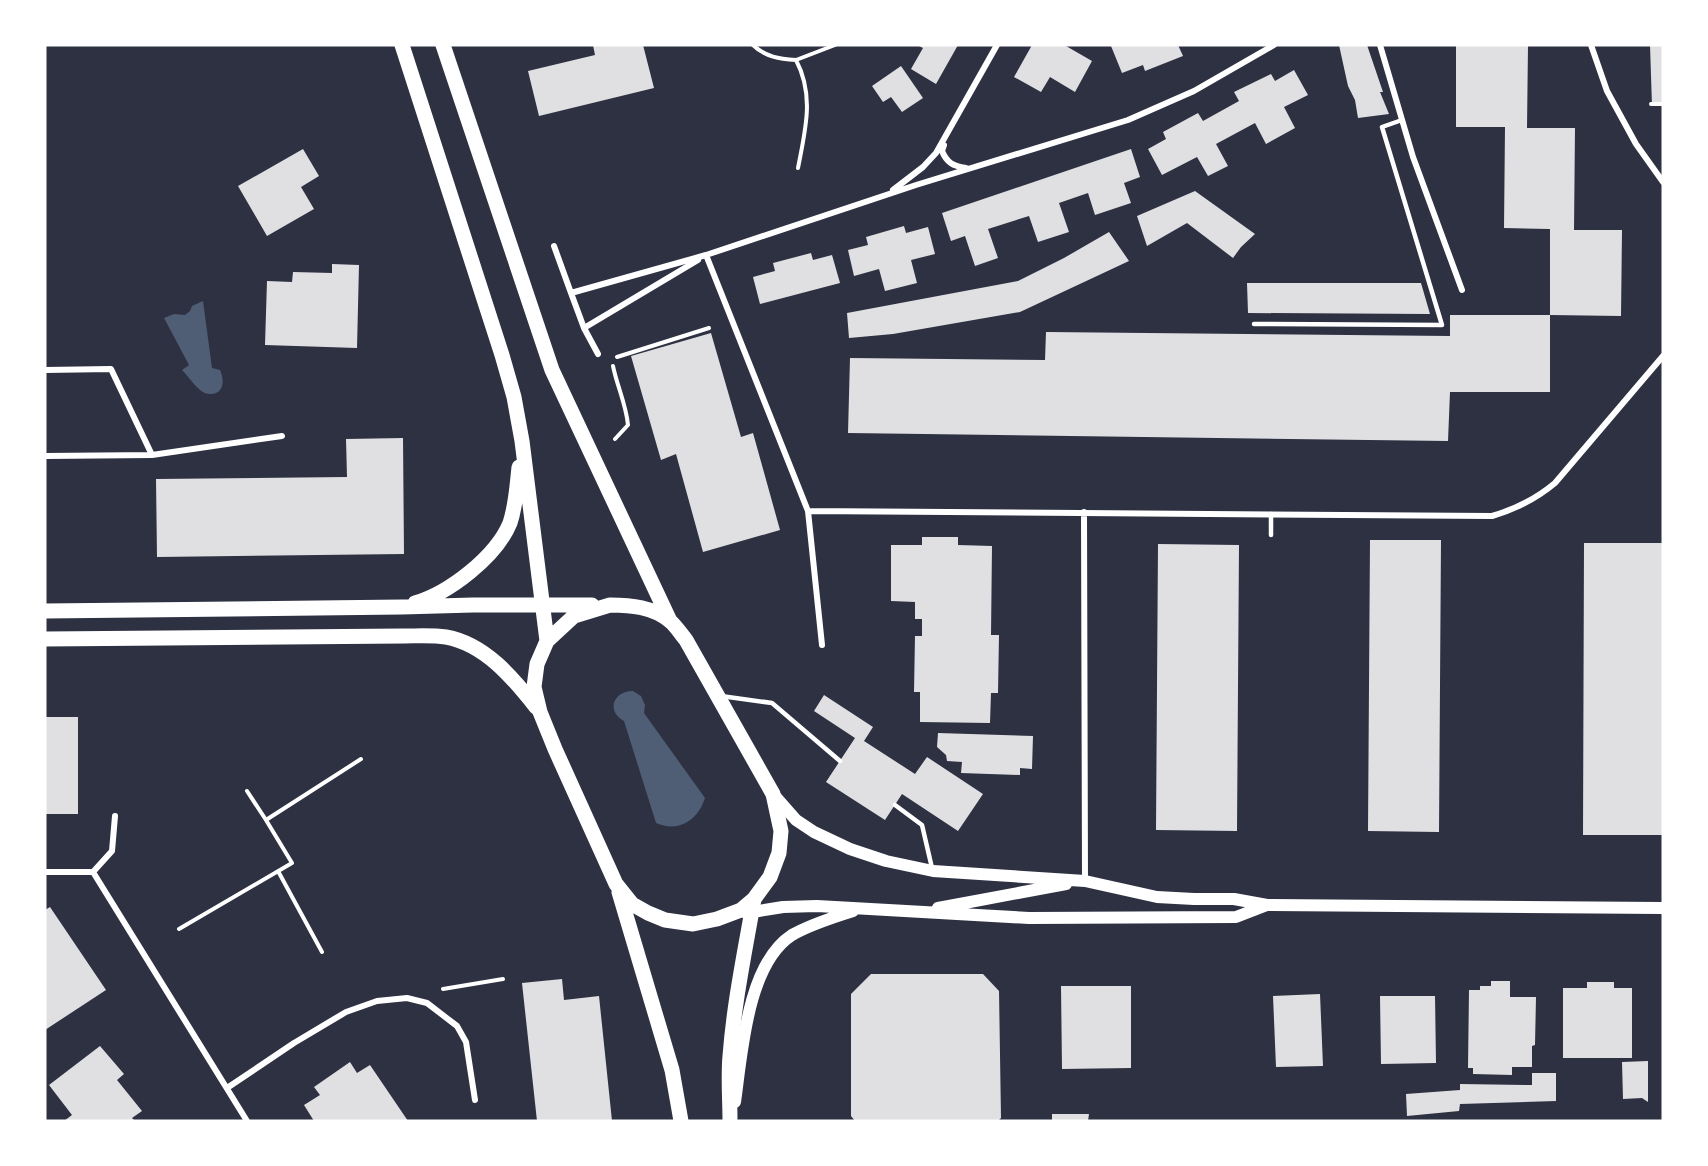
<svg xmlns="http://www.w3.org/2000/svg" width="1708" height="1166" font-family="Karla,sans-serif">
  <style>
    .water { fill: #4f5d75 }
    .building { fill: #e0e0e3 }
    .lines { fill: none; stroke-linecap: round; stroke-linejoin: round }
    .path { stroke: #fff; stroke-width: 4 }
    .service { stroke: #fff; stroke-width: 4.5 }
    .minor { stroke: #fff; stroke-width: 6 }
    .secondary { stroke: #fff; stroke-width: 12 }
    .primary { stroke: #fff; stroke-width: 15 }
  </style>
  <rect width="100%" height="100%" fill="#2d3142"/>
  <path class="water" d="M 203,301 L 212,368 L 220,370 C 224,379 225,392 212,394 C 209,394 206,394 203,392 C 195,387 189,377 182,370 L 189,365 L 164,318 L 174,314 L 185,315 L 190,311 L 192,306 Z
    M 633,691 L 641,696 L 645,705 L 644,713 L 705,798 C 698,820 679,833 656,823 L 624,721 C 606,711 613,691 633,691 Z"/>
  <path class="building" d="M 593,45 L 643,45 L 654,88 L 539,116 L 528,71 L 595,55 Z
    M 917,45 L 958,45 L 936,84 L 911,69 L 923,48 Z
    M 1032,45 L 1067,45 L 1066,46 L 1092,61 L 1075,92 L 1050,77 L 1041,92 L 1014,77 Z
    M 1114,45 L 1178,45 L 1183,56 L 1145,71 L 1143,65 L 1122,73 L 1111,46 Z
    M 1339,45 L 1367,45 L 1383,92 L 1380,92 L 1389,114 L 1358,118 L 1355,100 L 1348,86 Z
    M 1456,45 L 1528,45 L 1527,128 L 1575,128 L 1574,230 L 1622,230 L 1621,316 L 1550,315 L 1550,229 L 1504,228 L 1505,127 L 1456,127 Z
    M 1650,45 L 1663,45 L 1663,106 L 1652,106 Z
    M 901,66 L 923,98 L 902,112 L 891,97 L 883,102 L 872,86 Z
    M 1294,70 L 1308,95 L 1284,107 L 1295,128 L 1266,144 L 1255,123 L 1216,144 L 1228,166 L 1208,176 L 1197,157 L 1162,175 L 1148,149 L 1166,139 L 1163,132 L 1198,113 L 1203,121 L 1239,101 L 1234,92 L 1271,74 L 1275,81 Z
    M 303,149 L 319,176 L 301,187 L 314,209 L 267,236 L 238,186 Z
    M 1131,149 L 1140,177 L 1124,183 L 1131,203 L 1095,215 L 1088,193 L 1059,203 L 1069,232 L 1038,242 L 1029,216 L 988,229 L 998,258 L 975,266 L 965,236 L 951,241 L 942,213 Z
    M 1195,191 L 1255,234 L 1241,247 L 1233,258 L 1187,223 L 1147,246 L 1137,216 Z
    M 904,226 L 906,233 L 928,227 L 935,254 L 911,260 L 917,283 L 885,291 L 879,269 L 854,276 L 848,250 L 868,245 L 866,237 Z
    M 1109,232 L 1129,261 L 1020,312 L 893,334 L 849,338 L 847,313 L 1018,281 L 1064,258 Z
    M 811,253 L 813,260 L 832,255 L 840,283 L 760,304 L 753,277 L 775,271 L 773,263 Z
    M 332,264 L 359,265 L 357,348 L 265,345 L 267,281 L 292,282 L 293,272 L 332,273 Z
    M 1247,283 L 1421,283 L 1430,314 L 1248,313 Z
    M 1450,315 L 1550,315 L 1550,392 L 1450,392 L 1448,441 L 848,433 L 850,358 L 1045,360 L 1046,332 L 1450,336 Z
    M 711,333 L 741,437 L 753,433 L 780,530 L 703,552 L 676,454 L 661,460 L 631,356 Z
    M 403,438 L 404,554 L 157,557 L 156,479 L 347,477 L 346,439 Z
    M 922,537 L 958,537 L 958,545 L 992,546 L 991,635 L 999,635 L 998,693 L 991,693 L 990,723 L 920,722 L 920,692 L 914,692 L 915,636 L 922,636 L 922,619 L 915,619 L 915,602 L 891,601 L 891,545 L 922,545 Z
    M 1370,540 L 1441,540 L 1439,832 L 1368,831 Z
    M 1584,543 L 1663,543 L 1662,835 L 1583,835 Z
    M 1158,544 L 1239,545 L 1237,831 L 1156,830 Z
    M 824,695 L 873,727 L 864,741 L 915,774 L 927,757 L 983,794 L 958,831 L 902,794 L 885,820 L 826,782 L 855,738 L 814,711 Z
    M 45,717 L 78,717 L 78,814 L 45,814 Z
    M 938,733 L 1033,736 L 1032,769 L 1020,768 L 1020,775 L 961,773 L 962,762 L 947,761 L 946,755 L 937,747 Z
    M 50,907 L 106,990 L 45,1030 L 45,910 Z
    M 871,974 L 983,974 L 999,991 L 1001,1118 L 998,1121 L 855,1121 L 851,1116 L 851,994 Z
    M 562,979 L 564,1000 L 599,996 L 612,1121 L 537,1121 L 522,983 Z
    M 1491,981 L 1510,981 L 1510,997 L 1536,997 L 1535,1045 L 1532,1046 L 1532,1067 L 1512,1067 L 1512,1075 L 1473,1074 L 1473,1068 L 1468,1068 L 1469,990 L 1480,990 L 1480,986 L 1491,986 Z
    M 1587,982 L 1614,982 L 1614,988 L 1632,988 L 1632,1058 L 1563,1058 L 1563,988 L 1587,988 Z
    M 1061,986 L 1131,986 L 1131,1068 L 1062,1069 Z
    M 1320,994 L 1323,1066 L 1276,1067 L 1273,996 Z
    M 1380,996 L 1435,996 L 1436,1063 L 1381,1064 Z
    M 100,1046 L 124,1074 L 117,1080 L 142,1111 L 132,1118 L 135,1121 L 64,1121 L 72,1115 L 49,1085 Z
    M 1648,1061 L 1648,1102 L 1642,1098 L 1623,1099 L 1622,1062 Z
    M 350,1062 L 357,1073 L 370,1065 L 408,1121 L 314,1121 L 304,1105 L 320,1095 L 314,1087 Z
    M 1532,1073 L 1556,1073 L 1556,1101 L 1460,1104 L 1459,1111 L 1407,1116 L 1406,1094 L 1460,1090 L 1460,1084 L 1532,1085 Z
    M 1052,1114 L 1089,1114 L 1088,1121 L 1052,1121 Z"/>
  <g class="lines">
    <path class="path" d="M 753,45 C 765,57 780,59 796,60 C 815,96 805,131 798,168
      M 796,60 L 835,45
      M 1651,104 L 1663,104
      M 617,357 L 709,328
      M 613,366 C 617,386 626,404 628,425 L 615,439
      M 247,791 L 266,820
      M 278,871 L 322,952
      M 179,929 L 292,863 L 266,820 L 361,759
      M 443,989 L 503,979"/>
    <path class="service" d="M 1254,324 L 1442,325 L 1382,127 L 1402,120
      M 1271,535 L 1271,514
      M 721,696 L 772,703 L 840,761
      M 895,805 L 922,825 L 932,868"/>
    <path class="minor" d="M 1380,45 L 1413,157 L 1462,290
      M 1591,45 L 1607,91 L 1636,144 L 1663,182
      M 944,145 L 942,151 C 947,163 953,166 966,168
      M 893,190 L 923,167 L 936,153 L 997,45
      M 554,246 L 571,293
      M 584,328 L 698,260
      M 598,354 L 584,328 L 571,293 L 706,255
      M 45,370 L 111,369 L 152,455
      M 45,456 L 152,455 L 282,436
      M 808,511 L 1492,516 C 1516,509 1536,499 1555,483 L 1663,356
      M 1084,512 L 1085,881
      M 822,645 L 808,511 L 706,255 L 916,185 L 1128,120 L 1194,91 L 1274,45
      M 45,872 L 93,872
      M 93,872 L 247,1121
      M 93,872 L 112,851 L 115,816
      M 227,1088 L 294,1043 L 346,1012 L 377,1001 L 407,998 L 427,1003 L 457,1026 L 466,1042 L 475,1100"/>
    <path class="secondary" d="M 774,795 L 796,820 L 814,832 L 850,849 L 886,861 L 933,871 L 1085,881 L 1157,897 L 1194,899 L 1234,899 L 1267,905 L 1663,908
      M 938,908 L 1066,884
      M 746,913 L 783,907 L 817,906 L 1029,918 L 1236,917 L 1267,905
      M 735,1102 C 742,1053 747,964 792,935 C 811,924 832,918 853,911"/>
    <path class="primary" d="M 402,45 L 502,355 L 514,397 L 522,441 L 547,641
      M 443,45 L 552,370 L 670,621
      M 415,603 C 449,593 496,557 510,523 C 516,505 517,486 519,467
      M 610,605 C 631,605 653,607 670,621 C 676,626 681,634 686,640 L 773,794 L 781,831 L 779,853 L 770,877 L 754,899 L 741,910 L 717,919 L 693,924 L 665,920 L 648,913 L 632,904 L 616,884 L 555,749 L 540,712 L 534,687 L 537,664 L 547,641 L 574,616 Z
      M 45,611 L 402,607 L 473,605 L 592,605
      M 45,639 L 404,636 C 418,636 432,635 446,637 C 485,644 513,678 536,707
      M 619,892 L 672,1070 L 681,1121
      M 730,1121 C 730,1099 728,1077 730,1056 C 734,1003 745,951 754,899"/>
  </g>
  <rect width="1708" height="1166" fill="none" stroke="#ffffff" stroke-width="93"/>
</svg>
